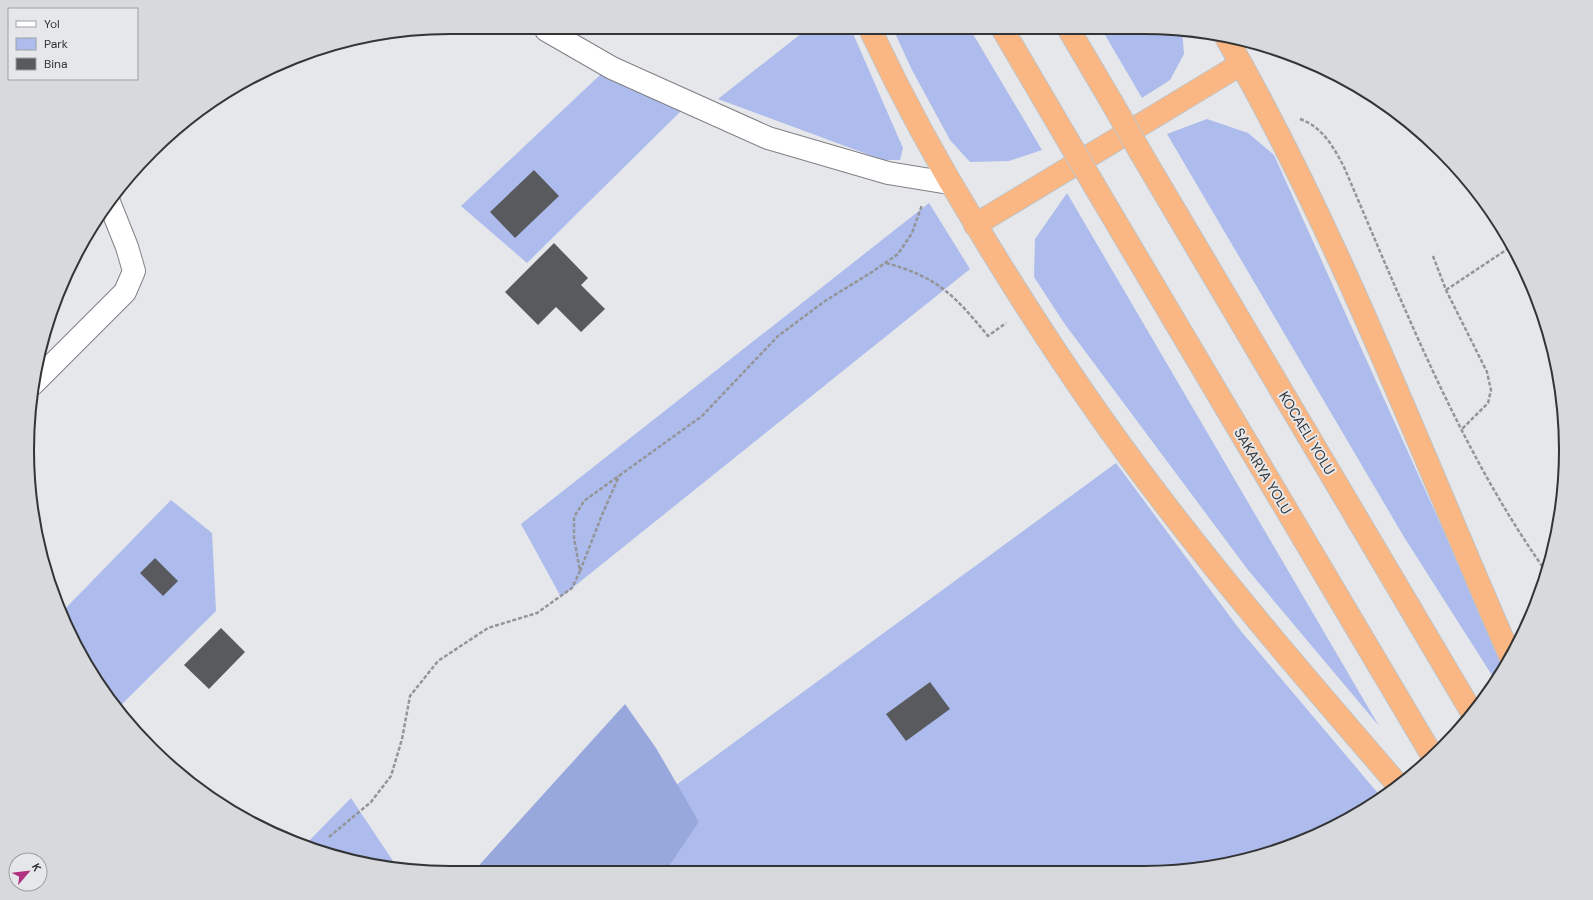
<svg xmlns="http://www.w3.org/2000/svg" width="1593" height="900" font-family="'DM Sans',sans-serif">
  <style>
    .green { fill: #adbcec }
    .forest { fill: #98a8dd }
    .building { fill: #595a5e }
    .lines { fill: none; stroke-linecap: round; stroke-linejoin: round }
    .minor-casing { stroke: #808185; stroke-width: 24 }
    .highway-casing { stroke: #c2c2c2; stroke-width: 24 }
    .path { stroke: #949598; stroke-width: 2.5; stroke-dasharray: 4 2; stroke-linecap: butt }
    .minor { stroke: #fff; stroke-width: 22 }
    .highway { stroke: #fab783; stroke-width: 22 }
    .highway-bridge-casing { stroke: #c2c2c2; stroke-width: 24; stroke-linecap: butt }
    .highway-bridge { stroke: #fab783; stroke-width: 22 }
    .labels { text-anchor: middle; stroke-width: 4; stroke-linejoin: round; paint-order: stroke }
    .street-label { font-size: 14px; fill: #333435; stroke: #e5e7eb }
    .rim { fill: none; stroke: #333435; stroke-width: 2 }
  </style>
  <rect width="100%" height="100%" fill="#e5e7eb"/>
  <path class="green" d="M 1101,28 L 1170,28 L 1182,30 L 1184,54 L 1170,80 L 1142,98 Z
    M 807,29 L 851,29 L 903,148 L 900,160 L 883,160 L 718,99 Z
    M 893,29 L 970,29 L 1042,150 L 1009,161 L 970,162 L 950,140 L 912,70 Z
    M 601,74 L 681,111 L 527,263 L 461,206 Z
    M 1207,119 L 1248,133 L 1274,155 L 1505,667 L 1495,680 L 1404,537 L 1167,134 Z
    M 1067,193 L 1379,726 L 1248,570 L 1064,323 L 1034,277 L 1035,239 Z
    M 929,203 L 970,269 L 561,597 L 521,524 Z
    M 1116,463 L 1240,630 L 1382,798 L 1279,850 L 1198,869 L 666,871 L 699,822 L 676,785 Z
    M 171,500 L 212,533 L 216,611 L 117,709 L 84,662 L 60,614 Z
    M 351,798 L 397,867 L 314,851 L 304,846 Z"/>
  <path class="forest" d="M 625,704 L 656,748 L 699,822 L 666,871 L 473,872 Z"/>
  <path class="building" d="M 534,170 L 559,196 L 515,238 L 490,212 Z
    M 554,243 L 588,278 L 581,285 L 605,309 L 581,332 L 556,307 L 538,325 L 505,292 Z
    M 155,558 L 178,581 L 163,596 L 140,573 Z
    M 221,628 L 245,652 L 209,689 L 184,665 Z
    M 930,682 L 950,709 L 906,741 L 886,714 Z"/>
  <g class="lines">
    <g class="minor-casing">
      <path id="minor" d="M 546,30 L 612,68 L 768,138 L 888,173 L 949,183
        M 33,384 L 125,292 L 134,271 L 127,247 L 109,202"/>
    </g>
    <g class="highway-casing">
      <path id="highway" d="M 1002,28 L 1063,132
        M 1068,28 L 1111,101
        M 870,29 C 902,97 937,162 976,225 C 1032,318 1092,409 1158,495 C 1234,595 1316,690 1398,785
        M 1227,39 C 1340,236 1420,451 1511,658
        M 1142,155 L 1471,711
        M 1094,185 L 1433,757
        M 975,225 L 1241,64"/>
    </g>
    <path class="path" d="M 1300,119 C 1323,127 1334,148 1344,167 C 1403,304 1460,451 1547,573
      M 1433,256 L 1446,290 L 1487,372 L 1491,390 L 1488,403 L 1462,429
      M 886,263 C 938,277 955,296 988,336 L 1006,323
      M 1446,290 L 1512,246
      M 580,571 L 602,515 L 619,476
      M 329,837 L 371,802 L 391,776 L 402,739 L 410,696 L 438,661 L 488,628 L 537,613 L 572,588 L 580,571 L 574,538 L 574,517 L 584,501 L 702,416 L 778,336 L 825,301 L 872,272 L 898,254 L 912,233 L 922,205"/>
    <use href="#minor" class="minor"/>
    <use href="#highway" class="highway"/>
    <g class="highway-bridge-casing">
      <path id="highway-bridge" d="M 1111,101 L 1142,155
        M 1063,132 L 1094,185"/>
    </g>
    <use href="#highway-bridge" class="highway-bridge"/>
  </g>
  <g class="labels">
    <g class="street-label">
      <text transform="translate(1307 433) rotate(59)" y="5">KOCAELİ YOLU</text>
      <text transform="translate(1263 471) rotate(59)" y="5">SAKARYA YOLU</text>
    </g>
  </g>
  <path d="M0 0H1593V900H0ZM450 34H1143A416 416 0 0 1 1559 450V450A416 416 0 0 1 1143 866H450A416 416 0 0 1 34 450V450A416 416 0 0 1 450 34Z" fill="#d7d9dc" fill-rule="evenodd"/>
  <path class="rim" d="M450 34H1143A416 416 0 0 1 1559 450V450A416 416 0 0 1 1143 866H450A416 416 0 0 1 34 450V450A416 416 0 0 1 450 34Z"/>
  <rect x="8" y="8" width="130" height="72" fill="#e5e7eb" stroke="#9e9fa2"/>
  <rect x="16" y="21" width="20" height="6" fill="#ffffff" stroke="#9e9fa2"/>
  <text x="44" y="28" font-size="12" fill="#333435">Yol</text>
  <rect x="16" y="38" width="20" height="12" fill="#adbcec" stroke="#9e9fa2"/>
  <text x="44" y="48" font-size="12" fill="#333435">Park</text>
  <rect x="16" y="58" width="20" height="12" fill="#595a5e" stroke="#9e9fa2"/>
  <text x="44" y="68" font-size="12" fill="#333435">Bina</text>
  <g transform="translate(28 872) rotate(62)"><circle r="19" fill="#e5e7eb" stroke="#9e9fa2"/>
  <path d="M0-3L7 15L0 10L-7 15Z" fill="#b03281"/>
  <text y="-6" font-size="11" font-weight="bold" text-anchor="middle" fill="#333435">K</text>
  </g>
</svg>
